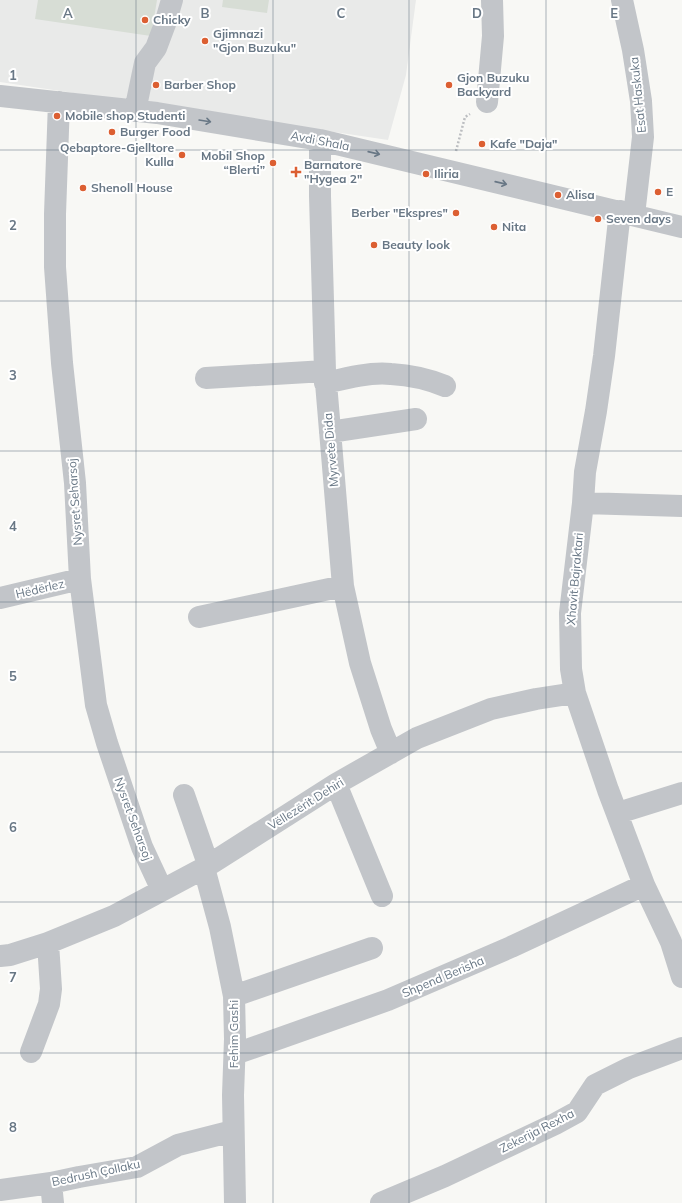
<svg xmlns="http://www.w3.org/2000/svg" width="682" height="1203" font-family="Mulish,sans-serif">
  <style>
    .built { fill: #e9eae9 }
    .green { fill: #d7ddd5 }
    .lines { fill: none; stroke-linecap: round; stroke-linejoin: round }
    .path { stroke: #bcbec1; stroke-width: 2.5; stroke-dasharray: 2 2; stroke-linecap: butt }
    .minor { stroke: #c2c5c9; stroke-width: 22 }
    .oneway { stroke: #687785 }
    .grid { fill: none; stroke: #687785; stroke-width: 1; stroke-opacity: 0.55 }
    .poi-dot { fill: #dc5f32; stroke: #fff; stroke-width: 1.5 }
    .labels { text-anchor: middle; stroke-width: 4; stroke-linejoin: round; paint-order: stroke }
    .poi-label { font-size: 12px; font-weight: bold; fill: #687785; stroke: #fff; text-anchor: start }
    .street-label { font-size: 12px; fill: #687785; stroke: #fff }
    .grid-label { font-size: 13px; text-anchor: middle; font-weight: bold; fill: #687785; stroke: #fff; stroke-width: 4; stroke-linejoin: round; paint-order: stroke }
  </style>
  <rect width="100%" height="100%" fill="#f8f8f5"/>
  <path class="built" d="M 0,0 L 416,0 L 406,75 L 388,140 L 0,82 Z"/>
  <path class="green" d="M 38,0 L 157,0 L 151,36 L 35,19 Z
    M 223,0 L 269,0 L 267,13 L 222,7 Z"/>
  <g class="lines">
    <path class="path" d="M 456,151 L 465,117 L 470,114"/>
    <path class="minor" d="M 622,0 L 633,50 L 641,101 L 643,137 L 634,215
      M 0,96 L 157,113 L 320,140 L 682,227
      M 59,102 L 55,214 L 55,267 L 62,363 L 75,483 L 80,579 L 96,705 L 107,743 L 142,847 L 162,890
      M 487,102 L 493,36 L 492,0
      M 135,111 L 145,63 L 156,48 L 165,24 L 172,0
      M 320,140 L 320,196 L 325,371 L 343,586 L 360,663 L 381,729 L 391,753
      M 620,211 L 604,356 L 596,411 L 585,472 L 583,503 L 570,613 L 571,669 L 575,693 L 608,790 L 644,885 L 671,942 L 682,977
      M 206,378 L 325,371
      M 325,383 C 346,378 369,372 391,374 C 409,375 428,379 445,386
      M 330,432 L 416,419
      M 583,503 L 682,506
      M 0,598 L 80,579
      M 199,617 L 343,586
      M 336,784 L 382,896
      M 184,795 L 208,864
      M 618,813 L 682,793
      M 204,868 L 220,927 L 234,996 L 235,1039 L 233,1095 L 235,1203
      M 0,956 L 10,955 L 48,943 L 114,916 L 204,868 L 336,784 L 417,738 L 491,709 L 536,699 L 575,693
      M 234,996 L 372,948
      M 31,1052 L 49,1004 L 51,989 L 48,943
      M 235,1054 L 388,1000 L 511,947 L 644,885
      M 51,1183 L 53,1203
      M 0,1190 L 51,1183 L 79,1177 L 137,1167 L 178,1145 L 233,1131
      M 381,1203 L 445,1176 L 555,1124 L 577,1112 L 595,1085 L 629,1068 L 682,1048"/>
  </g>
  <defs><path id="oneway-shaft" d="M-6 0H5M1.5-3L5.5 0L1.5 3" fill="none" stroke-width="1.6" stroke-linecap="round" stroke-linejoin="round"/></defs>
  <g class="oneway">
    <use href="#oneway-shaft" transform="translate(205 121) rotate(9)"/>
    <use href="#oneway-shaft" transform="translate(374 153) rotate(13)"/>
    <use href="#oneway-shaft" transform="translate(501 183) rotate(13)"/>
  </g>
  <path class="grid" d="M 136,0 L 136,1203M 273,0 L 273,1203M 409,0 L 409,1203M 546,0 L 546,1203M 0,150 L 682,150M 0,301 L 682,301M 0,451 L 682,451M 0,602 L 682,602M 0,752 L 682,752M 0,902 L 682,902M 0,1053 L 682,1053"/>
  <g class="poi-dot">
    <circle cx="145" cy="20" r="4"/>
    <circle cx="205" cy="41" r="4"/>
    <circle cx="156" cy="85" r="4"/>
    <circle cx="449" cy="85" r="4"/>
    <circle cx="57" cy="116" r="4"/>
    <circle cx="112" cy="132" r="4"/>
    <circle cx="482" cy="144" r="4"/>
    <circle cx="182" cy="155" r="4"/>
    <circle cx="273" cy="163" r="4"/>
    <path d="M294 166h4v4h4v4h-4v4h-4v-4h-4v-4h4z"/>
    <circle cx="426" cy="174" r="4"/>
    <circle cx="83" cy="188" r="4"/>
    <circle cx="658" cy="192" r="4"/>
    <circle cx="558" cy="195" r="4"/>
    <circle cx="456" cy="213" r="4"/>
    <circle cx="598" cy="219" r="4"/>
    <circle cx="494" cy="227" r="4"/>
    <circle cx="374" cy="245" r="4"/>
  </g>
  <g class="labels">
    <g class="poi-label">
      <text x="153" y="24">Chicky</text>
      <text x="213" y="38">Gjimnazi<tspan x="213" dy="14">"Gjon Buzuku"</tspan></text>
      <text x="457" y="82">Gjon Buzuku<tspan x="457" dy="14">Backyard</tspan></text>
      <text x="164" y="89">Barber Shop</text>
      <text x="65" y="120">Mobile shop Studenti</text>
      <text x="120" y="136">Burger Food</text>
      <text x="490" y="148">Kafe "Daja"</text>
      <text x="174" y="152" text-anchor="end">Qebaptore-Gjelltore<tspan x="174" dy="14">Kulla</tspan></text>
      <text x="265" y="160" text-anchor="end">Mobil Shop<tspan x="265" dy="14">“Blerti”</tspan></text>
      <text x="304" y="169">Barnatore<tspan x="304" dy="14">"Hygea 2"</tspan></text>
      <text x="434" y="178">Iliria</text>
      <text x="91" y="192">Shenoll House</text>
      <text x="666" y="196">E</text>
      <text x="566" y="199">Alisa</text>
      <text x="448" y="217" text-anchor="end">Berber "Ekspres"</text>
      <text x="606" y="223">Seven days</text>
      <text x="502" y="231">Nita</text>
      <text x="382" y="249">Beauty look</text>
    </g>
    <g class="street-label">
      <text transform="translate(638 95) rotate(-96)" y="4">Esat Haskuka</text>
      <text transform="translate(320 141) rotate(11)" y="4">Avdi Shala</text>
      <text transform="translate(331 450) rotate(-95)" y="4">Myrvete Dida</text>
      <text transform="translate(75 502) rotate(-94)" y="4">Nysret Seharsoj</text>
      <text transform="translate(575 579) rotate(-85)" y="4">Xhavit Bajraktari</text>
      <text transform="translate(40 589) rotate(-13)" y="4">Hëdërlez</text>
      <text transform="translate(306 804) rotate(-32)" y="4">Vëllezërit Dehiri</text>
      <text transform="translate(133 819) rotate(70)" y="4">Nysret Seharsoj</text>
      <text transform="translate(443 977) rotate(-23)" y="4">Shpend Berisha</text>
      <text transform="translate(234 1034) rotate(-90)" y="4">Fehim Gashi</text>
      <text transform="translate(537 1131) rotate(-27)" y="4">Zekerija Rexha</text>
      <text transform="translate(96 1173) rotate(-12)" y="4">Bedrush Çollaku</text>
    </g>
  </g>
  <g class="grid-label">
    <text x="68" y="18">A</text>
    <text x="205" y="18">B</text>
    <text x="341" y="18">C</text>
    <text x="477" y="18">D</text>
    <text x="614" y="18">E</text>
    <text x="13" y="80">1</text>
    <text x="13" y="230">2</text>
    <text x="13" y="380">3</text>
    <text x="13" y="531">4</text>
    <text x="13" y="681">5</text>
    <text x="13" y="832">6</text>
    <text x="13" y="982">7</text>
    <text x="13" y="1132">8</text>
  </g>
</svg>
